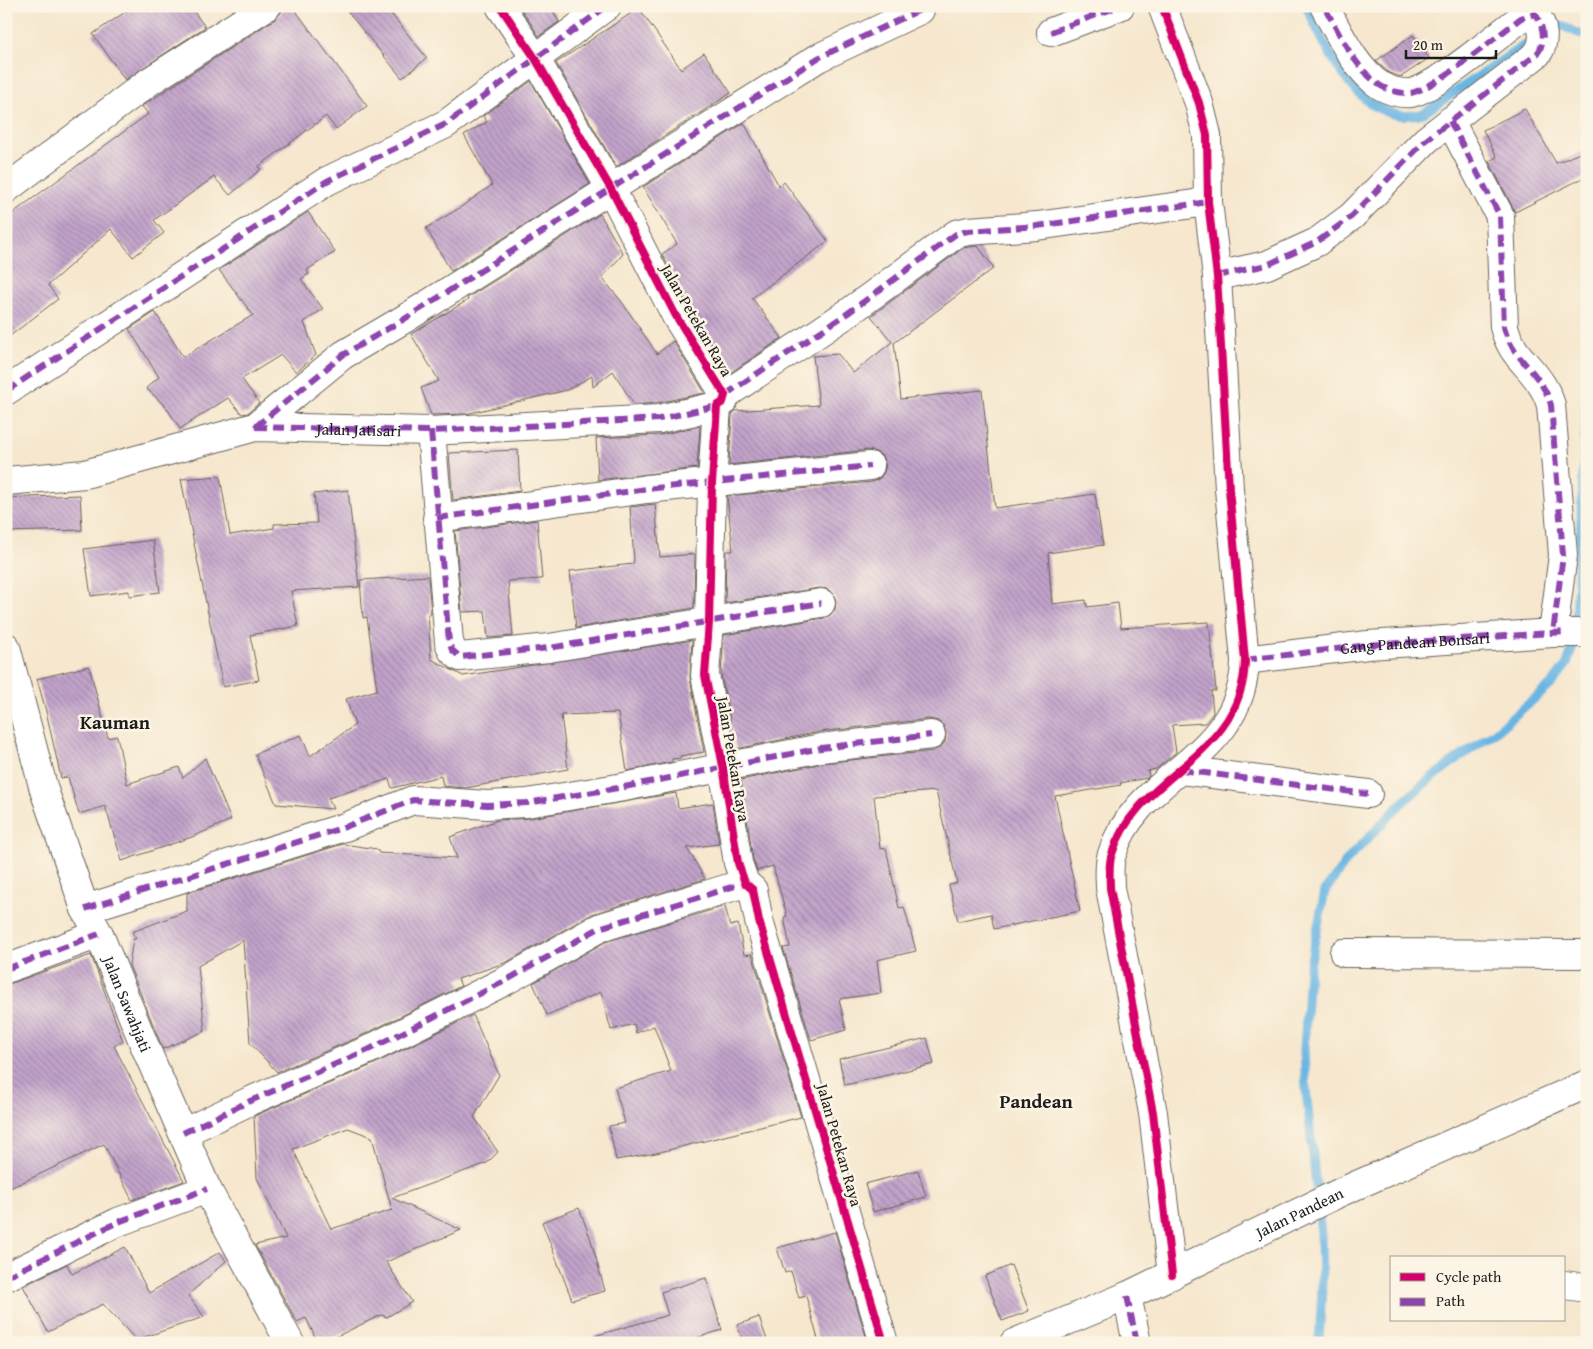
<svg xmlns="http://www.w3.org/2000/svg" width="1593" height="1349" font-family="'Gentium Book Plus',serif">
  <style>
    .lines { fill: none; stroke-linecap: round; stroke-linejoin: round }
    .stream { stroke: #6ab6e3; stroke-width: 9 }
    .building { fill: url(#building-back-hatch); fill-rule: evenodd }
    .minor-casing { stroke: #68635a; stroke-width: 30 }
    .minor { stroke: #fff; stroke-width: 28 }
    .quiet { stroke: #8e44ad; stroke-width: 6; stroke-dasharray: 12 6; stroke-linecap: butt }
    .cycleway-casing { stroke: #fcf5e5; stroke-width: 11 }
    .cycleway { stroke: #d6006c; stroke-width: 8 }
    .labels { text-anchor: middle; stroke-width: 5; stroke-linejoin: round; paint-order: stroke }
    .street-label { font-size: 16px; fill: #1c1c1c; stroke: #fcf5e5 }
    .quarter-label { font-size: 19px; font-weight: bold; fill: #1c1c1c; stroke: #fcf5e5 }
  </style>
  <defs>
    <pattern id="building-back-hatch" width="6" height="6" patternUnits="userSpaceOnUse" patternTransform="scale(1.25)"><rect width="6" height="6" fill="#c2a3cb"/><path d="M-1 5l2 2M0 0l6 6M5-1l2 2" fill="none" stroke="#9d84a4"/></pattern>
  </defs>
  <rect width="100%" height="100%" fill="#fcf5e5"/>
  <filter id="ink" filterUnits="userSpaceOnUse"><feTurbulence type="fractalNoise" baseFrequency=".02" numOctaves="2"/><feDisplacementMap in="SourceGraphic" scale="10" xChannelSelector="R" yChannelSelector="G"/><feConvolveMatrix kernelMatrix="1 2 1 2 8 2 1 2 1" color-interpolation-filters="sRGB"/></filter>
  <filter id="wash" filterUnits="userSpaceOnUse"><feTurbulence type="fractalNoise" baseFrequency=".0096" numOctaves="4" result="noise"/><feDisplacementMap in="SourceGraphic" scale="20" xChannelSelector="R" yChannelSelector="G"/><feGaussianBlur stdDeviation="1.12" result="paint"/><feColorMatrix in="noise" values="0 0 0 0 0 0 0 0 0 0 0 0 0 0 0 0 0 1.4 0 .05"/><feComposite in="paint" operator="in"/></filter>
  <g filter="url(#wash)">
    <rect width="100%" height="100%" fill="#f6e7ce"/>
    <g class="lines">
      <path class="stream" d="M 1306,6 C 1327,51 1362,131 1424,113 L 1551,27 L 1562,26 L 1587,37
        M 1319,1343 L 1322,1287 L 1321,1234 L 1306,1090 L 1304,1050 L 1309,970 L 1325,891 L 1348,859 L 1402,803 L 1432,777 L 1494,733 L 1552,684 L 1567,664 L 1575,640 L 1587,394"/>
    </g>
    <g id="blocks">
      <path class="building" d="M 134,6 L 190,6 L 205,27 L 125,80 L 93,34 Z
        M 287,6 L 292,6 L 367,106 L 336,129 L 326,116 L 258,167 L 261,169 L 230,195 L 214,177 L 154,220 L 164,233 L 133,257 L 111,229 L 48,285 L 58,299 L 6,339 L 6,218 L 148,114 L 142,106 L 275,19 Z
        M 343,6 L 385,6 L 427,58 L 402,78 Z
        M 519,6 L 550,6 L 559,22 L 539,36 Z
        M 639,8 L 681,69 L 704,53 L 731,93 L 616,167 L 556,63 Z
        M 1413,35 L 1429,58 L 1401,77 L 1389,73 L 1376,61 Z
        M 531,81 L 590,184 L 451,271 L 426,228 L 458,209 L 492,185 L 464,135 L 487,122 L 483,116 Z
        M 1525,109 L 1556,163 L 1587,150 L 1587,176 L 1515,212 L 1489,161 L 1497,157 L 1483,130 Z
        M 744,123 L 779,186 L 784,182 L 828,241 L 752,298 L 782,338 L 730,373 L 690,308 L 662,254 L 677,244 L 643,187 Z
        M 308,212 L 335,252 L 307,270 L 309,274 L 301,279 L 323,309 L 304,322 L 316,355 L 296,372 L 281,355 L 242,379 L 259,403 L 248,413 L 242,414 L 228,398 L 180,429 L 166,407 L 146,388 L 159,377 L 129,329 L 155,312 L 183,357 L 253,315 L 219,270 Z
        M 600,214 L 623,254 L 602,278 L 622,302 L 657,354 L 673,341 L 705,393 L 657,403 L 634,405 L 613,371 L 593,387 L 592,376 L 567,390 L 466,414 L 431,415 L 421,388 L 439,381 L 411,334 L 468,300 L 467,298 Z
        M 978,246 L 994,268 L 894,343 L 901,399 L 982,390 L 995,508 L 1095,494 L 1103,545 L 1048,553 L 1052,604 L 1086,600 L 1087,607 L 1118,603 L 1121,628 L 1209,622 L 1216,691 L 1211,691 L 1213,713 L 1205,723 L 1172,725 L 1176,752 L 1156,769 L 1148,771 L 1149,776 L 1147,778 L 1120,783 L 1121,785 L 1055,796 L 1080,911 L 994,929 L 991,914 L 958,921 L 949,885 L 957,883 L 936,791 L 874,796 L 880,849 L 886,848 L 899,908 L 904,907 L 916,951 L 877,960 L 881,993 L 839,999 L 846,1030 L 811,1040 L 783,948 L 790,947 L 784,917 L 787,916 L 773,866 L 757,871 L 753,859 L 741,780 L 823,763 L 933,751 L 940,748 L 945,742 L 946,733 L 944,726 L 938,721 L 929,719 L 819,732 L 736,749 L 721,674 L 724,635 L 824,618 L 830,615 L 835,609 L 836,601 L 833,593 L 827,589 L 819,588 L 725,603 L 726,551 L 733,551 L 727,496 L 872,482 L 880,478 L 884,472 L 886,465 L 882,456 L 876,452 L 868,450 L 729,465 L 732,415 L 735,411 L 819,405 L 813,356 L 838,354 L 853,373 L 892,342 L 871,316 L 963,248 Z
        M 700,426 L 697,468 L 598,480 L 596,438 L 660,435 Z
        M 518,450 L 520,491 L 453,500 L 449,453 Z
        M 220,476 L 230,535 L 274,528 L 274,524 L 317,523 L 314,494 L 348,490 L 359,587 L 291,591 L 298,626 L 250,635 L 259,680 L 223,687 L 181,479 Z
        M 80,495 L 82,530 L 6,532 L 6,498 Z
        M 655,504 L 660,557 L 695,554 L 694,608 L 576,628 L 570,571 L 633,564 L 634,560 L 630,507 Z
        M 537,520 L 542,579 L 508,581 L 513,636 L 488,638 L 485,611 L 462,612 L 455,531 Z
        M 153,540 L 160,592 L 129,596 L 129,591 L 91,596 L 84,549 Z
        M 428,576 L 431,614 L 428,614 L 431,659 L 463,676 L 692,640 L 690,678 L 704,752 L 680,756 L 681,758 L 672,759 L 672,762 L 627,771 L 618,713 L 561,715 L 568,769 L 466,788 L 443,786 L 441,776 L 392,788 L 389,779 L 328,798 L 333,809 L 276,804 L 255,754 L 301,735 L 310,756 L 355,725 L 346,699 L 377,690 L 367,617 L 363,618 L 360,580 Z
        M 89,666 L 108,738 L 117,736 L 127,784 L 179,767 L 183,778 L 205,758 L 231,820 L 192,837 L 122,861 L 105,806 L 79,814 L 68,777 L 61,778 L 46,711 L 37,679 Z
        M 676,793 L 678,808 L 713,803 L 719,844 L 687,848 L 705,879 L 592,914 L 507,962 L 458,979 L 461,986 L 361,1036 L 277,1072 L 250,1043 L 243,940 L 198,966 L 205,1031 L 163,1049 L 129,965 L 133,939 L 136,939 L 132,932 L 187,911 L 187,893 L 336,846 L 343,844 L 377,849 L 379,853 L 457,858 L 450,837 L 498,820 L 530,818 Z
        M 725,906 L 730,926 L 738,924 L 744,955 L 752,954 L 801,1117 L 656,1153 L 616,1160 L 609,1126 L 625,1123 L 615,1088 L 671,1071 L 654,1026 L 636,1033 L 634,1024 L 611,1030 L 601,992 L 547,1015 L 533,983 L 605,942 Z
        M 91,955 L 123,1041 L 114,1046 L 184,1181 L 132,1200 L 104,1144 L 6,1190 L 6,985 Z
        M 473,1015 L 499,1075 L 474,1117 L 498,1152 L 487,1163 L 392,1198 L 461,1230 L 386,1262 L 412,1302 L 387,1317 L 381,1315 L 323,1343 L 318,1343 L 306,1318 L 297,1322 L 255,1245 L 286,1238 L 257,1178 L 254,1116 L 374,1064 ZM 348,1128 L 372,1137 L 392,1210 L 331,1229 L 293,1149 Z
        M 927,1038 L 934,1064 L 845,1085 L 839,1059 Z
        M 918,1170 L 926,1197 L 873,1212 L 865,1184 Z
        M 579,1208 L 591,1240 L 605,1291 L 572,1300 L 542,1222 Z
        M 835,1232 L 868,1343 L 819,1343 L 806,1296 L 799,1298 L 791,1271 L 785,1273 L 777,1248 Z
        M 125,1247 L 149,1293 L 220,1252 L 226,1261 L 188,1295 L 204,1317 L 136,1340 L 103,1304 L 48,1332 L 23,1286 L 67,1264 L 72,1274 Z
        M 1011,1265 L 1029,1311 L 1002,1321 L 985,1276 Z
        M 706,1278 L 722,1330 L 680,1343 L 595,1343 L 594,1336 L 668,1315 L 661,1292 Z
        M 759,1317 L 768,1343 L 744,1343 L 737,1325 Z"/>
    </g>
  </g>
  <g filter="url(#ink)">
    <use href="#blocks" fill-opacity="0" stroke="#68635a" stroke-width="1"/>
    <g class="lines">
      <g class="minor-casing">
        <g id="minor">
          <path d="M 500,6 L 535,58 L 611,189 L 676,316 L 725,395 L 723,402 L 717,406 L 712,483 L 709,622 L 705,675 L 723,766 L 738,863 L 745,883 L 753,890 L 759,921 L 884,1343"/>
          <path d="M 1162,6 L 1199,103 L 1207,135 L 1208,202 L 1217,276 L 1229,489 L 1245,660 C 1243,759 1137,772 1112,854 C 1108,864 1110,878 1110,888 L 1153,1113 L 1172,1275"/>
          <path d="M 1051,32 L 1120,6"/>
          <path d="M 1450,121 L 1500,216 L 1504,327 C 1512,357 1529,363 1543,387 C 1547,393 1549,399 1551,405 L 1563,555 L 1553,633"/>
          <path d="M 6,189 L 150,81 L 267,6"/>
          <path d="M 1217,276 L 1267,265 L 1317,242 L 1352,216 L 1426,140 L 1537,54 C 1546,43 1544,25 1535,14 L 1521,18 C 1497,36 1436,88 1411,93 C 1401,94 1390,91 1381,86 C 1355,69 1339,33 1324,6"/>
          <path d="M 6,391 L 327,181 L 446,124 L 607,6"/>
          <path d="M 725,395 L 848,313 L 956,234 L 968,231 L 1037,226 L 1208,202"/>
          <path d="M 255,427 L 343,355 L 406,318 L 818,58 L 920,10"/>
          <path d="M 431,431 L 449,642 L 452,650 L 460,657 L 549,648 L 821,603"/>
          <path d="M 6,481 L 85,474 L 255,427 L 431,431 L 659,419 L 717,406"/>
          <path d="M 437,518 L 647,489 L 870,466"/>
          <path id="s1" d="M 6,647 L 44,790 L 85,909 L 99,934 L 146,1049 L 207,1189 L 290,1343"/>
          <path d="M 1245,660 L 1368,645 L 1553,633 L 1587,633"/>
          <path d="M 1181,770 L 1368,794"/>
          <path d="M 85,909 L 345,827 L 413,800 L 487,805 L 527,803 L 624,787 L 821,748 L 931,735"/>
          <path d="M 1344,953 L 1587,954"/>
          <path d="M 6,969 L 99,934"/>
          <path d="M 183,1133 L 250,1101 L 368,1050 L 505,981 L 599,928 L 745,883"/>
          <path d="M 6,1277 L 118,1222 L 207,1189"/>
          <path d="M 1564,1285 L 1587,1288"/>
          <path d="M 1127,1296 L 1137,1343"/>
          <path id="s2" d="M 1014,1343 L 1127,1296 L 1341,1192 L 1587,1084"/>
        </g>
      </g>
      <use href="#minor" class="minor"/>
      <g class="quiet">
        <path d="M 1051,32 L 1120,6"/>
        <path d="M 1450,121 L 1500,216 L 1504,327 C 1512,357 1529,363 1543,387 C 1547,393 1549,399 1551,405 L 1563,555 L 1553,633"/>
        <path d="M 1217,276 L 1267,265 L 1317,242 L 1352,216 L 1426,140 L 1537,54 C 1546,43 1544,25 1535,14 L 1521,18 C 1497,36 1436,88 1411,93 C 1401,94 1390,91 1381,86 C 1355,69 1339,33 1324,6"/>
        <path d="M 6,391 L 327,181 L 446,124 L 607,6"/>
        <path d="M 725,395 L 848,313 L 956,234 L 968,231 L 1037,226 L 1208,202"/>
        <path d="M 255,427 L 343,355 L 406,318 L 818,58 L 920,10"/>
        <path id="s3" d="M 255,427 L 431,431 L 659,419 L 717,406"/>
        <path d="M 431,431 L 449,642 L 452,650 L 460,657 L 549,648 L 821,603"/>
        <path d="M 437,518 L 647,489 L 870,466"/>
        <path d="M 6,652 L 8,652"/>
        <path id="s4" d="M 1245,660 L 1368,645 L 1567,632"/>
        <path d="M 1181,770 L 1368,794"/>
        <path d="M 85,909 L 345,827 L 413,800 L 487,805 L 527,803 L 624,787 L 821,748 L 931,735"/>
        <path d="M 6,969 L 99,934"/>
        <path d="M 183,1133 L 250,1101 L 368,1050 L 505,981 L 599,928 L 745,883"/>
        <path d="M 6,1277 L 118,1222 L 207,1189"/>
        <path d="M 1127,1296 L 1137,1343"/>
      </g>
      <g class="cycleway-casing">
        <path id="cycleway" d="M 500,6 L 535,58 L 611,189 L 676,316 L 725,395 L 723,402 L 717,406 L 712,483 L 709,622 L 705,675 L 723,766 L 738,863 L 745,883 L 753,890 L 759,921 L 884,1343
          M 1162,6 L 1199,103 L 1207,135 L 1208,202 L 1217,276 L 1229,489 L 1245,660 C 1243,759 1137,772 1112,854 C 1108,864 1110,878 1110,888 L 1153,1113 L 1172,1275"/>
      </g>
      <use href="#cycleway" class="cycleway"/>
    </g>
  </g>
  <g class="labels">
    <g class="street-label">
      <text transform="translate(697 320) rotate(60)" y="6">Jalan Petekan Raya</text>
      <text dy="6" stroke="none"><textPath href="#s3" startOffset="104">Jalan Jatisari</textPath></text>
      <text dy="6" stroke="none"><textPath href="#s4" startOffset="171">Gang Pandean Bonsari</textPath></text>
      <text transform="translate(734 759) rotate(80)" y="6">Jalan Petekan Raya</text>
      <text dy="6" stroke="none"><textPath href="#s1" startOffset="378">Jalan Sawahjati</textPath></text>
      <text transform="translate(840 1145) rotate(74)" y="6">Jalan Petekan Raya</text>
      <text dy="6" stroke="none"><textPath href="#s2" startOffset="314">Jalan Pandean</textPath></text>
    </g>
    <g class="quarter-label">
      <text x="115" y="729">Kauman</text>
      <text x="1036" y="1108">Pandean</text>
    </g>
  </g>
  <rect width="1593" height="1349" fill="none" stroke="#fcf5e5" stroke-width="25"/>
  <rect x="1390" y="1256" width="175" height="65" fill="#fcf5e5" stroke="#a29e95"/>
  <rect x="1400" y="1273" width="25" height="8" fill="#d6006c" stroke="#a29e95"/>
  <text x="1436" y="1282" font-size="15" fill="#1c1c1c">Cycle path</text>
  <rect x="1400" y="1298" width="25" height="8" fill="#8e44ad" stroke="#a29e95"/>
  <text x="1436" y="1306" font-size="15" fill="#1c1c1c">Path</text>
  <path d="M1406 50v8h90v-8" fill="none" stroke="#1c1c1c" stroke-width="2.5"/>
  <text x="1413" y="50" font-size="15" fill="#1c1c1c" stroke="#fcf5e5" stroke-width="4" paint-order="stroke">20 m</text>
</svg>
